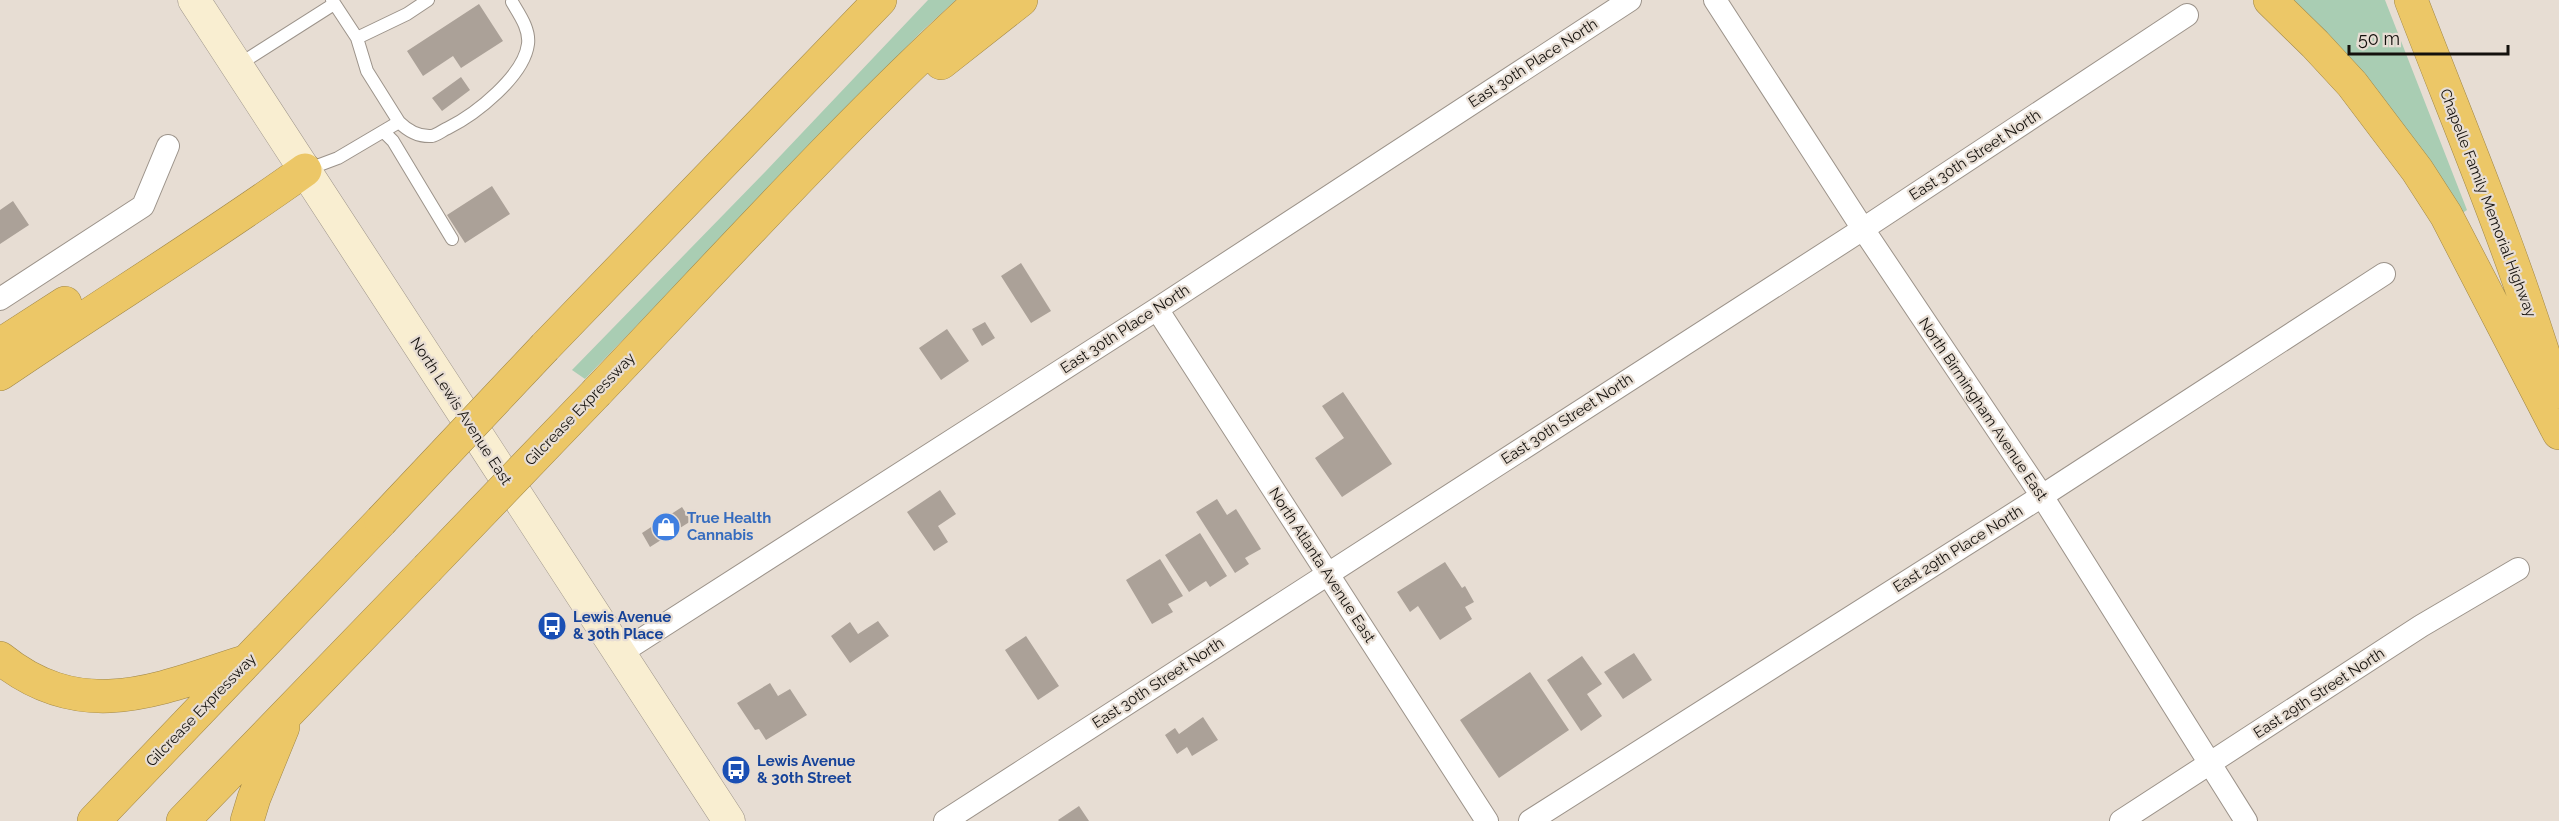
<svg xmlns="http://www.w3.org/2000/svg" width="2559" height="821" font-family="Raleway,sans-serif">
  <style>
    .green { fill: #a9cdb3 }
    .building { fill: #aba198 }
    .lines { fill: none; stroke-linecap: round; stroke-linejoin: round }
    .lane-casing { stroke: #9c938a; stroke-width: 14 }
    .street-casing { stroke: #9c938a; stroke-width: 24 }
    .secondary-casing { stroke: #9c938a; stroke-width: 33 }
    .highway-casing { stroke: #a08748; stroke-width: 34 }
    .lane { stroke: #fff; stroke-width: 12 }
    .street { stroke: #fff; stroke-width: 22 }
    .secondary { stroke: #f9eed1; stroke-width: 32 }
    .highway { stroke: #ecc767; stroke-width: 33 }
    .highway-bridge-casing { stroke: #a08748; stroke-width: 34; stroke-linecap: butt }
    .highway-bridge { stroke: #ecc767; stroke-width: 33 }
    .labels { text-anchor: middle; stroke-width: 4.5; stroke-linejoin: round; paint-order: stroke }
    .street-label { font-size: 15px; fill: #14110d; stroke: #e7ddd3 }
    .shop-label { font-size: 15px; font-weight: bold; fill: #366cbe; stroke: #e7ddd3; text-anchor: start }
    .transit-label { font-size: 15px; font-weight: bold; fill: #164399; stroke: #e7ddd3; text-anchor: start }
  </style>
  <rect width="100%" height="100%" fill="#e7ddd3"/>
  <path class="green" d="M 928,0 L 956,0 L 921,32 L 585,379 L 572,370 L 765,172 Z
    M 2287,0 L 2385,0 L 2467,210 L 2459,215 Z"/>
  <path class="building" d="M 479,4 L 503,41 L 461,68 L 453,56 L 423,76 L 407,51 Z
    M 461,77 L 470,90 L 442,111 L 432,98 Z
    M 492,186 L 510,214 L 465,243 L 447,215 Z
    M 13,201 L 29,225 L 0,244 L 0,210 Z
    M 1021,263 L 1051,311 L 1031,323 L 1001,276 Z
    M 985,322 L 995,338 L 982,346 L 972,329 Z
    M 947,329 L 969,361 L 941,380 L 919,348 Z
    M 1343,392 L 1392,464 L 1342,497 L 1315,458 L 1344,438 L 1322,406 Z
    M 940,490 L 956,514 L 938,526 L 948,542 L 934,551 L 907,512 Z
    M 1217,499 L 1227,515 L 1236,509 L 1261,549 L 1245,558 L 1249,564 L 1235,573 L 1196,512 Z
    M 682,507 L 691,521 L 650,547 L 642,533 Z
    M 1200,533 L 1227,576 L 1210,587 L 1206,581 L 1189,592 L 1165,555 Z
    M 1160,559 L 1183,596 L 1168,604 L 1173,612 L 1152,624 L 1126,580 Z
    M 1445,562 L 1462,588 L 1465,586 L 1474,602 L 1465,607 L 1472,619 L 1440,640 L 1418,606 L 1410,612 L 1397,592 Z
    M 878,621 L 889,636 L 850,663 L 831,636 L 850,622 L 858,634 Z
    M 1026,636 L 1059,686 L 1038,700 L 1005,650 Z
    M 1634,653 L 1652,680 L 1623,699 L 1604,672 Z
    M 1582,656 L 1602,684 L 1587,694 L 1602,716 L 1581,731 L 1547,680 Z
    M 1530,672 L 1569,730 L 1499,778 L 1460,720 Z
    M 770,683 L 778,696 L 790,689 L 807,715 L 766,740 L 759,729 L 755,730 L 737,703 Z
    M 1203,717 L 1218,740 L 1192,756 L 1187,747 L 1177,754 L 1165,735 L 1175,728 L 1179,734 Z
    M 1079,806 L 1089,821 L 1059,821 L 1058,820 Z"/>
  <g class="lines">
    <g class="lane-casing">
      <path id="lane" d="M 332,0 L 357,38 L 367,71 L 399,122
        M 357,38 L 407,14 L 428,0
        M 238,65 L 334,4
        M 384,132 L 393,141 L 452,239
        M 306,170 L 338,158 L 399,122 C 408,131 418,137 432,136 C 437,135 443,130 448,128 C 476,114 524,76 528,44 C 530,29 519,14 512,2"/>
    </g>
    <g class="street-casing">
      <path id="street" d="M 1715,0 L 1863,229 L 2042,496 L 2246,821
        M 0,299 L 143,206 L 168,146
        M 1157,309 L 1487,821
        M 619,654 L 1157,309 L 1630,0
        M 945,821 L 1863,229 L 2187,15
        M 1530,821 L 2042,496 L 2384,274
        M 2121,821 L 2421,626 L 2518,569"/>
    </g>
    <g class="secondary-casing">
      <path id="secondary" d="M 194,0 L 729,821"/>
    </g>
    <g class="highway-casing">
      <path id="highway" d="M 2270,0 L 2315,44 L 2352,84 L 2417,170 L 2446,215 L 2559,433
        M 2411,0 C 2461,130 2516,259 2555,392
        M 941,63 L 1021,0
        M 0,345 L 65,303
        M 545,347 L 880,0
        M 0,374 C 101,305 206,241 305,170
        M 597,392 C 723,260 846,123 981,0
        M 0,658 C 83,725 159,689 247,661
        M 94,821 L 381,521
        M 183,821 L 427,569
        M 247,821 L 254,798 L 283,727"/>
    </g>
    <use href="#lane" class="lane"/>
    <use href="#street" class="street"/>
    <use href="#secondary" class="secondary"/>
    <use href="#highway" class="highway"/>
    <g class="highway-bridge-casing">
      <path id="highway-bridge" d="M 381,521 L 545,347
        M 427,569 L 597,392"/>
    </g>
    <use href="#highway-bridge" class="highway-bridge"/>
  </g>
  <defs>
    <g id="shop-disc" transform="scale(1.5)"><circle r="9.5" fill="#3f7fe0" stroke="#e7ddd3"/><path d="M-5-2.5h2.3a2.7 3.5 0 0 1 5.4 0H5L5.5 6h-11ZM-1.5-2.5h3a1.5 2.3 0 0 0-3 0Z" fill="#fff"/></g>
    <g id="bus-disc" transform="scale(1.5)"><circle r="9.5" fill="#1a4fb4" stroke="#e7ddd3"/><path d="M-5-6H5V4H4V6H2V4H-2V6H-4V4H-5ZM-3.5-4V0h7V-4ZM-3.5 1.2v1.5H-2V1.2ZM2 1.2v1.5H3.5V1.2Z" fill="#fff"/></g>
  </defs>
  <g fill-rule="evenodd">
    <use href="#shop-disc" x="666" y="527"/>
    <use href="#bus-disc" x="552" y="626"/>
    <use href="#bus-disc" x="736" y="770"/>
  </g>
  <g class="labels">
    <g class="street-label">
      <text transform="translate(1533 63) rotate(-33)" y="5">East 30th Place North</text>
      <text transform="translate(1975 155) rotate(-33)" y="5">East 30th Street North</text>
      <text transform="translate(2488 203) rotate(69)" y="5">Chapelle Family Memorial Highway</text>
      <text transform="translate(1125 329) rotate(-33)" y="5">East 30th Place North</text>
      <text transform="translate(580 409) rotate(-46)" y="5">Gilcrease Expressway</text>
      <text transform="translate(1983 409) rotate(56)" y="5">North Birmingham Avenue East</text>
      <text transform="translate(461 411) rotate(57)" y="5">North Lewis Avenue East</text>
      <text transform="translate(1567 419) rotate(-33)" y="5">East 30th Street North</text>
      <text transform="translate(1958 549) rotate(-32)" y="5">East 29th Place North</text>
      <text transform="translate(1322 565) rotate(57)" y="5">North Atlanta Avenue East</text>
      <text transform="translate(1158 683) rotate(-33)" y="5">East 30th Street North</text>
      <text transform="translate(2319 693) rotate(-33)" y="5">East 29th Street North</text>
      <text transform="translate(201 710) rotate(-46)" y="5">Gilcrease Expressway</text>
    </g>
    <g class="shop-label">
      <text x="687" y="523">True Health<tspan x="687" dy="17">Cannabis</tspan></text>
    </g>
    <g class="transit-label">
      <text x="573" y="622">Lewis Avenue<tspan x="573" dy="17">&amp; 30th Place</tspan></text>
      <text x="757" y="766">Lewis Avenue<tspan x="757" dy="17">&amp; 30th Street</tspan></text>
    </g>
  </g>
  <path d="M2349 45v9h159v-9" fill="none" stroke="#14110d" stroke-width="3"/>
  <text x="2358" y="45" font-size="18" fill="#14110d" stroke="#e7ddd3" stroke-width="4.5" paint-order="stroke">50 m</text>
</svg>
